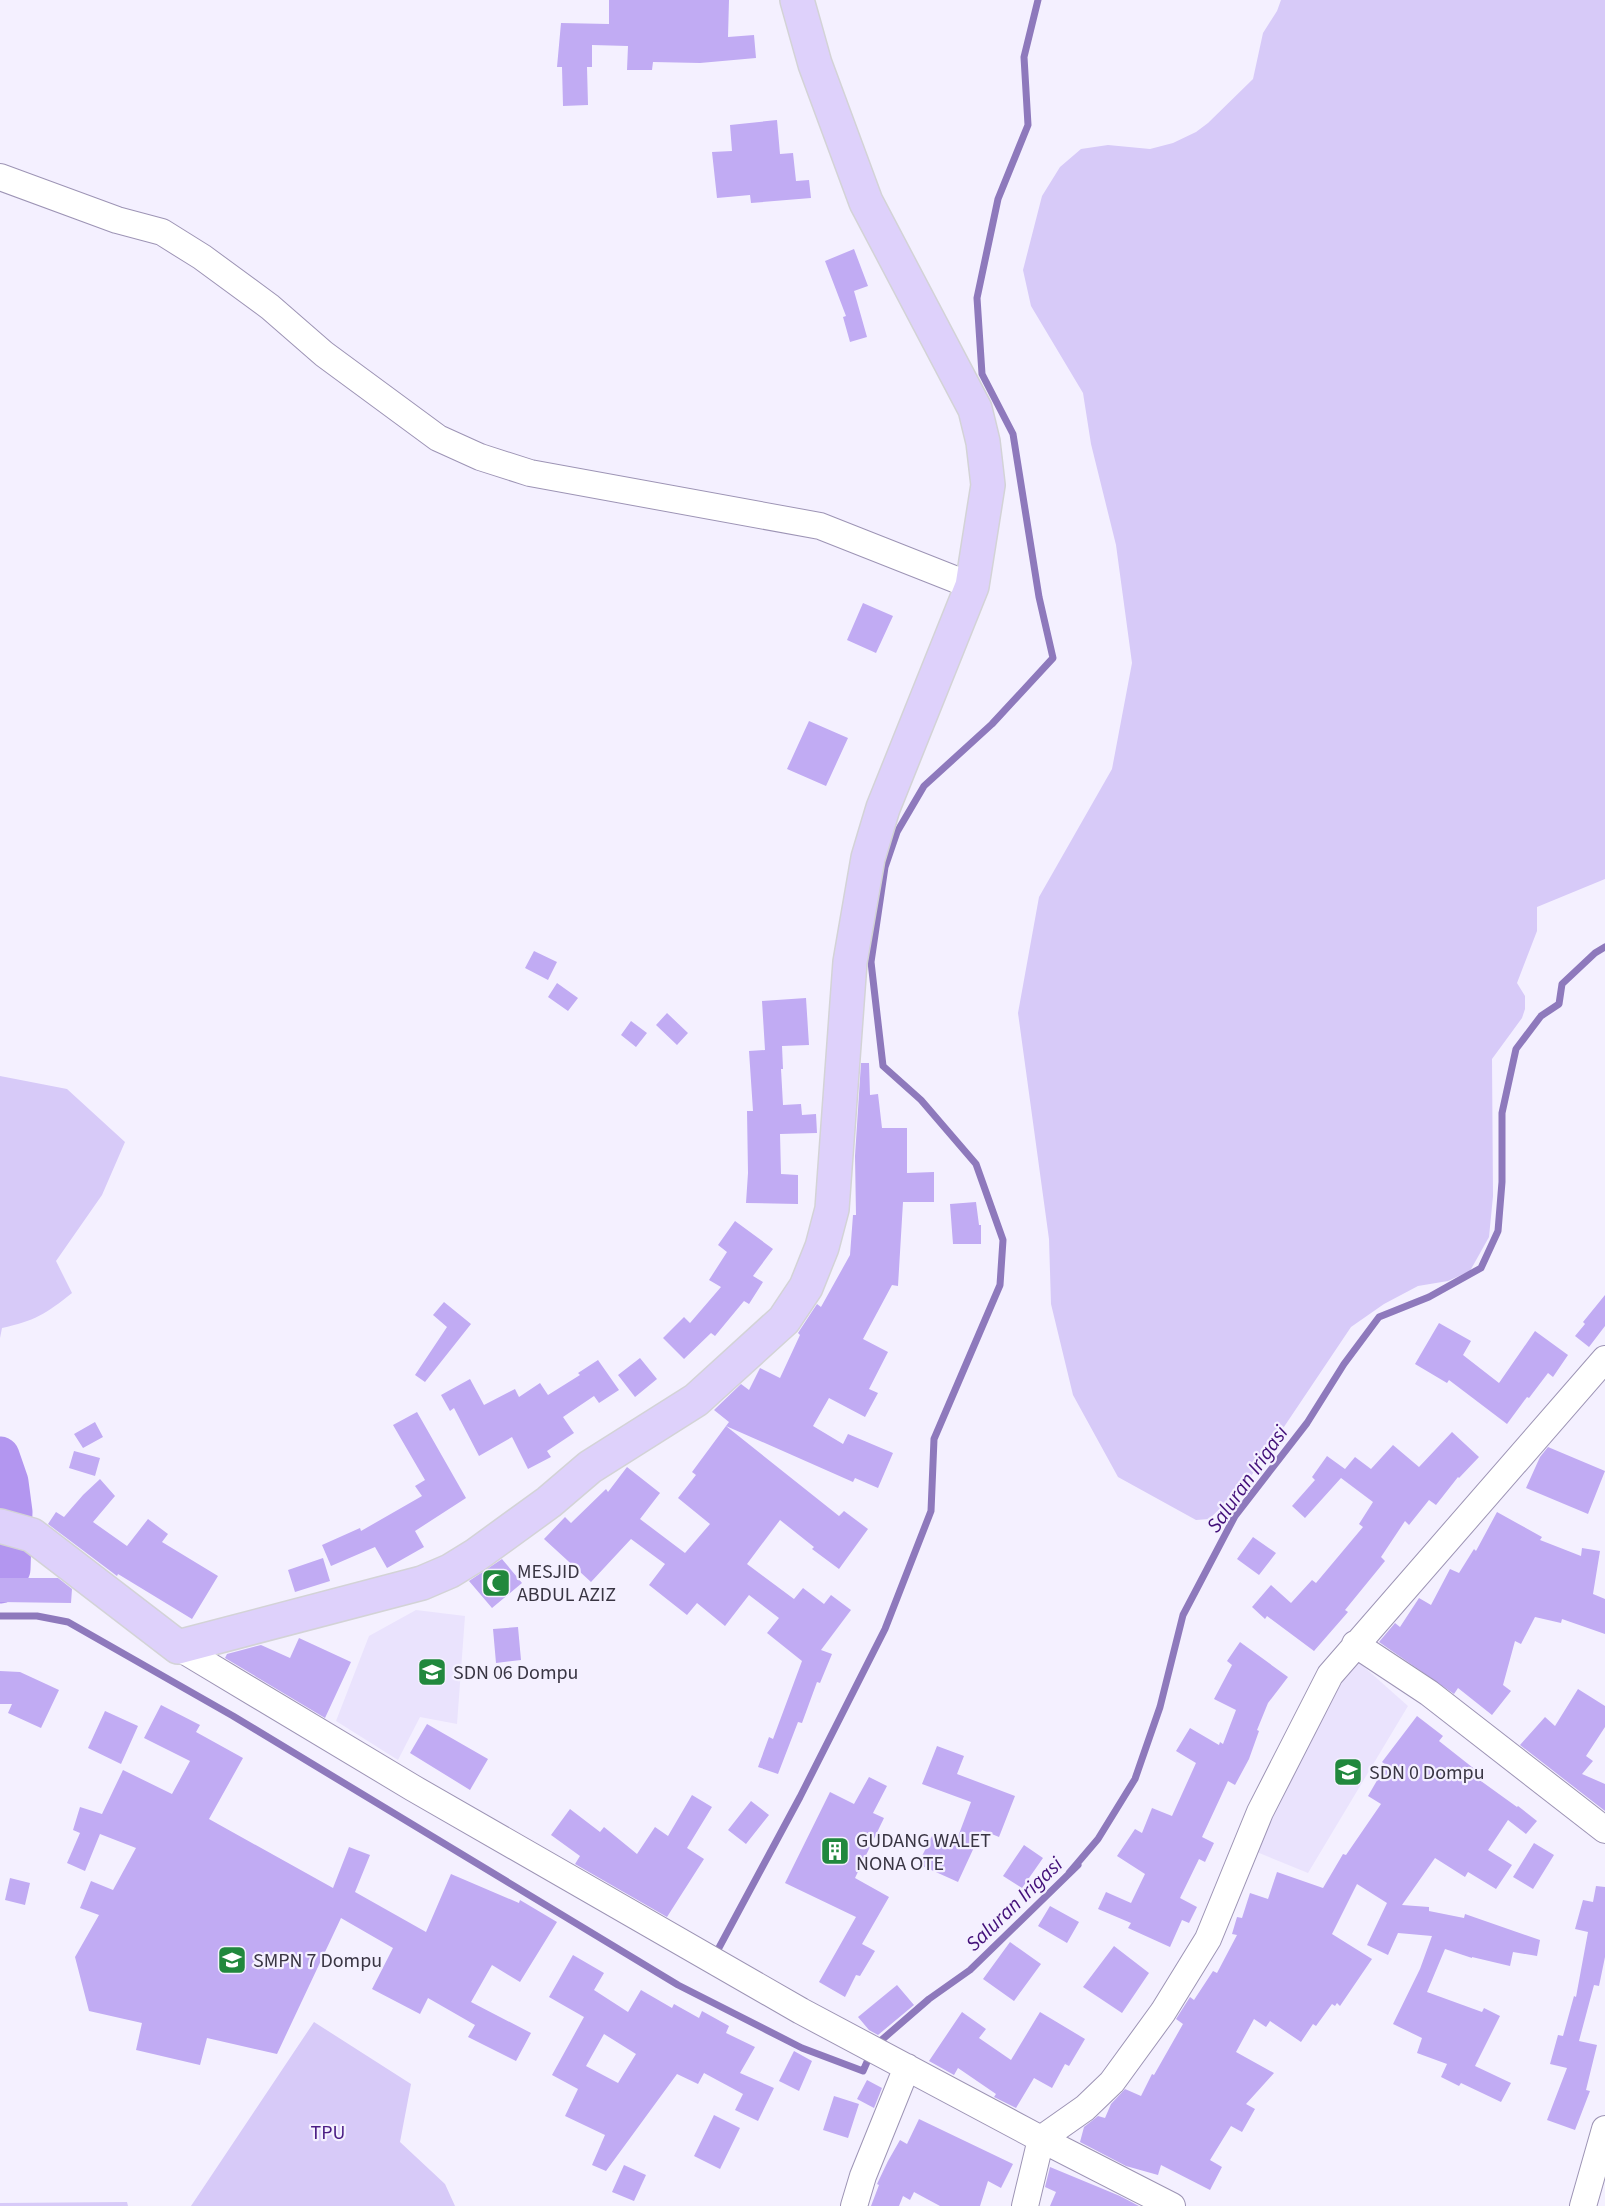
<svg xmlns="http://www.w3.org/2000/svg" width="1605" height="2206" font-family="'Source Sans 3',sans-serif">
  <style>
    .built { fill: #eae3fd }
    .green { fill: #d7caf8 }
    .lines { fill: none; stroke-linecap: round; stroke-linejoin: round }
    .stream { stroke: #8e79bc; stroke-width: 7 }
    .river { stroke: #b396f0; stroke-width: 39 }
    .building { fill: #c1abf3; fill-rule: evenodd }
    .minor-casing { stroke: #9d94b5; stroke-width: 28 }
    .major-casing { stroke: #d3d3d6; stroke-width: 36 }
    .minor { stroke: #fff; stroke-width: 26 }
    .major { stroke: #ded1fb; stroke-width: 33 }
    .labels { text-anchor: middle; stroke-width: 4.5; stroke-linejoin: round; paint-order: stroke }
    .poi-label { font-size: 20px; fill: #393543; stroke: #f4f0ff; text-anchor: start }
    .park-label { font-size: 20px; fill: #4a1c84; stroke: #f4f0ff }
    .water-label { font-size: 21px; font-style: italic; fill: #420f79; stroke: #f4f0ff }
  </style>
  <rect width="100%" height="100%" fill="#f4f0ff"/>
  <path class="built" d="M 416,1610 L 465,1616 L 457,1724 L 420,1717 L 398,1760 L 336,1721 L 369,1636 Z
    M 1354,1658 L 1408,1706 L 1308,1873 L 1247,1848 Z"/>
  <path class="green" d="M 1281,0 L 1605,0 L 1605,879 L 1537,907 L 1537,931 L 1517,983 L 1525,996 L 1525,1009 L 1522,1018 L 1492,1059 L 1493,1196 L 1489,1237 L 1470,1271 L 1448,1281 L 1418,1286 L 1384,1304 L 1351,1327 L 1245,1485 L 1209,1519 L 1196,1520 L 1118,1477 L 1073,1395 L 1051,1304 L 1049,1239 L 1018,1013 L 1039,897 L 1112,769 L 1132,663 L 1116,545 L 1091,444 L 1083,393 L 1031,306 L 1023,270 L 1042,196 L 1060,167 L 1081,149 L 1108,145 L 1150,149 L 1173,143 L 1196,132 L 1208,123 L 1253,79 L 1263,33 L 1277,11 Z
    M 0,1076 L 67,1089 L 125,1142 L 102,1195 L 56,1261 L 72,1293 C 46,1314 34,1321 2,1328 L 0,1338 Z
    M 314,2022 L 411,2084 L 400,2142 L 445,2184 L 455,2206 L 191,2206 Z
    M 127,2202 L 128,2206 L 0,2206 L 0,2203 Z"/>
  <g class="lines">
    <path class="stream" d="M 0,1616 L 37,1616 L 68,1622 L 233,1716 L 678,1985 L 802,2048 L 863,2071 L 871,2053
      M 714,1957 L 800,1797 L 885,1629 L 931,1511 L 934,1439 L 1000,1285 L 1003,1240 L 976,1164 L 921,1100 L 883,1066 L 871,962 L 885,867 L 897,832 L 924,786 L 992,724 L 1053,658 L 1039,597 L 1013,434 L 982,374 L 977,298 L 998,199 L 1028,125 L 1024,57 L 1038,0
      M 877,2044 L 929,1999 L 970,1970 L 1078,1865 L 1069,1873 L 1098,1839 L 1135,1779 L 1160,1707 L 1183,1615 L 1235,1516 L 1307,1423 L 1344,1364 L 1379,1317 L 1429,1297 L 1481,1268 L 1498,1231 L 1502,1182 L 1502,1113 L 1516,1049 L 1541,1016 L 1559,1004 L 1562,984 L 1595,953 L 1605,947"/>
    <path class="river" d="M 0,1456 L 9,1482 L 13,1512 L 11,1569 L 0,1584"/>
  </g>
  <path class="building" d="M 609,0 L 729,0 L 728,37 L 754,35 L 756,58 L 700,63 L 653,62 L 652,70 L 627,70 L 628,46 L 592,45 L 592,67 L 587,67 L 588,105 L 563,106 L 562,67 L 557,67 L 561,23 L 609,24 Z
    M 777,120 L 780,154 L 793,153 L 796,181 L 809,180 L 811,198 L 751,203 L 750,195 L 717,198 L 712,152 L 732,151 L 730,125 Z
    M 854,249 L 868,286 L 854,291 L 867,337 L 850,342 L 843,317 L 846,316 L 825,261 Z
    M 863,603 L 893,616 L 876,653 L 847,640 Z
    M 809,721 L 848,738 L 826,786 L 787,769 Z
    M 534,951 L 557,962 L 548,980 L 525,968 Z
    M 557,983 L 578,998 L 568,1011 L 548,997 Z
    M 806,998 L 809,1045 L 782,1046 L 783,1069 L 781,1069 L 783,1105 L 801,1104 L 802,1115 L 816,1114 L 817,1133 L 780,1134 L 781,1174 L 798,1175 L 798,1204 L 746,1203 L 748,1173 L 747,1111 L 753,1111 L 749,1051 L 765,1050 L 762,1001 Z
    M 667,1013 L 688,1033 L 677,1045 L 656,1025 Z
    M 631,1021 L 647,1033 L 636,1047 L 621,1035 Z
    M 861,1063 L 869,1063 L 870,1095 L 878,1094 L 882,1128 L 907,1128 L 907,1173 L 934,1172 L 934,1202 L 903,1202 L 898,1286 L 892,1285 L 863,1339 L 888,1352 L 869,1389 L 878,1393 L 865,1417 L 829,1398 L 813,1426 L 843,1444 L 848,1434 L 893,1453 L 878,1488 L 855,1478 L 853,1482 L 726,1426 L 729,1422 L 714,1410 L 741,1384 L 749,1390 L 760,1368 L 780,1378 L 800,1335 L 798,1333 L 817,1304 L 821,1307 L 850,1255 L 853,1215 L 856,1215 L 855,1156 Z
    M 976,1202 L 979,1225 L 981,1225 L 981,1244 L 953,1244 L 950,1204 Z
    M 735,1221 L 773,1249 L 753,1276 L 763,1282 L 749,1304 L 744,1301 L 715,1336 L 711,1333 L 684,1359 L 663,1338 L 684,1317 L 690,1323 L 721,1287 L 709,1280 L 727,1252 L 718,1245 Z
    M 1605,1295 L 1605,1326 L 1589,1347 L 1575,1336 L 1585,1324 L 1583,1322 Z
    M 444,1302 L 471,1324 L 425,1382 L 415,1375 L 447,1327 L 433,1315 Z
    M 1439,1323 L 1471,1341 L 1463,1355 L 1499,1383 L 1535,1331 L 1568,1355 L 1553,1377 L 1548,1373 L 1529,1398 L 1527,1397 L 1507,1424 L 1449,1380 L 1447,1383 L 1415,1364 Z
    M 640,1358 L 657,1379 L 635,1397 L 618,1375 Z
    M 598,1360 L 619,1390 L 599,1403 L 594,1396 L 563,1417 L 574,1433 L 547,1451 L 551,1457 L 528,1469 L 512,1437 L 479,1456 L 454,1408 L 450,1411 L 441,1395 L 470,1379 L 484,1405 L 515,1389 L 519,1397 L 540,1383 L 548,1395 L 580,1375 L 578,1373 Z
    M 417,1412 L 466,1498 L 415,1531 L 424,1547 L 387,1568 L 375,1547 L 331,1566 L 322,1545 L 360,1528 L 361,1531 L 422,1496 L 415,1486 L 425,1480 L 393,1425 Z
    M 95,1422 L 103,1437 L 83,1448 L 74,1434 Z
    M 726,1426 L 839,1516 L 844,1511 L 868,1529 L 839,1569 L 812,1549 L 814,1547 L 780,1520 L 747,1564 L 794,1599 L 803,1588 L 824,1604 L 831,1595 L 851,1610 L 821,1650 L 832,1654 L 820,1683 L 817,1682 L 802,1723 L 798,1722 L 778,1774 L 758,1767 L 769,1737 L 773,1739 L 802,1661 L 767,1633 L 779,1618 L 749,1595 L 725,1626 L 697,1603 L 687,1615 L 649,1585 L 665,1564 L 631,1539 L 591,1582 L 544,1539 L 565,1517 L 571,1523 L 606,1489 L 608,1492 L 627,1467 L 660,1493 L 640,1519 L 685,1553 L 710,1524 L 678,1498 L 696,1475 L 692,1472 Z
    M 1452,1432 L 1479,1457 L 1459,1478 L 1458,1477 L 1436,1505 L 1429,1500 L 1409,1525 L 1405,1521 L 1381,1557 L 1385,1561 L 1345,1610 L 1348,1612 L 1314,1651 L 1267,1616 L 1265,1619 L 1252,1607 L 1271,1585 L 1291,1603 L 1312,1580 L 1316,1583 L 1363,1527 L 1359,1524 L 1373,1502 L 1341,1478 L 1305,1518 L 1292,1506 L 1315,1480 L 1312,1477 L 1327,1456 L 1345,1469 L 1355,1457 L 1371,1469 L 1393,1445 L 1419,1467 Z
    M 1548,1447 L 1605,1471 L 1588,1514 L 1526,1488 L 1540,1457 Z
    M 74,1451 L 100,1458 L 95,1476 L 69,1468 Z
    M 100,1479 L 115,1496 L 93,1522 L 127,1546 L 148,1519 L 168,1534 L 162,1542 L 218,1576 L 192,1619 L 118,1574 L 117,1576 L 48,1524 L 56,1512 L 64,1517 L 83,1495 Z
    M 1497,1512 L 1542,1537 L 1540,1540 L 1581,1556 L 1582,1548 L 1600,1551 L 1593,1594 L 1605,1599 L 1605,1634 L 1562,1619 L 1561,1623 L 1535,1617 L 1521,1644 L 1515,1641 L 1503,1685 L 1511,1691 L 1492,1715 L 1458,1688 L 1454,1694 L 1379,1642 L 1395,1623 L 1400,1627 L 1419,1598 L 1431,1605 L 1450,1569 L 1459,1573 L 1474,1549 L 1476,1551 Z
    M 1253,1537 L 1276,1553 L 1259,1575 L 1237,1559 Z
    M 323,1558 L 330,1581 L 295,1592 L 288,1570 Z
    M 502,1559 L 522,1583 L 492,1608 L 469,1581 Z
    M 0,1578 L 58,1578 L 72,1589 L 71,1603 L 0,1602 Z
    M 518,1627 L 521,1660 L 496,1663 L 493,1629 Z
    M 299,1638 L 351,1662 L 325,1718 L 225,1658 L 227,1654 L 261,1645 L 290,1658 Z
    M 1240,1642 L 1288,1677 L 1268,1703 L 1257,1730 L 1259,1731 L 1249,1759 L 1235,1785 L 1228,1781 L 1202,1837 L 1214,1843 L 1205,1862 L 1199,1859 L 1180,1898 L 1197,1907 L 1189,1923 L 1182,1920 L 1170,1947 L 1128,1928 L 1131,1923 L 1098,1909 L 1106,1892 L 1131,1903 L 1145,1874 L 1117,1856 L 1135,1829 L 1142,1833 L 1152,1808 L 1172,1816 L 1196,1763 L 1176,1751 L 1190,1728 L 1219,1745 L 1220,1742 L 1223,1744 L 1236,1710 L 1214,1699 L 1232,1665 L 1227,1661 Z
    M 0,1671 L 20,1672 L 59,1690 L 41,1728 L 8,1713 L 12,1704 L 0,1704 Z
    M 1578,1689 L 1605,1706 L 1605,1727 L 1586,1756 L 1593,1761 L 1582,1774 L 1605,1784 L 1605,1811 L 1520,1745 L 1545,1717 L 1555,1726 Z
    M 161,1705 L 200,1725 L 196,1732 L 243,1758 L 209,1819 L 333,1888 L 349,1847 L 370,1855 L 355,1892 L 426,1932 L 451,1874 L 519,1903 L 520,1900 L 557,1922 L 520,1982 L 492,1965 L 471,2002 L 531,2033 L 516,2061 L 468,2037 L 475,2025 L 428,1998 L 420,2014 L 372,1989 L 393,1948 L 341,1918 L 277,2054 L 207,2038 L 200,2065 L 136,2050 L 142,2023 L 89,2011 L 75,1957 L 99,1915 L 80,1908 L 91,1881 L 113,1890 L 136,1848 L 100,1834 L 85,1871 L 67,1863 L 80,1833 L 73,1830 L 80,1807 L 102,1814 L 123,1770 L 172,1794 L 190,1761 L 144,1738 Z
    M 105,1711 L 138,1726 L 121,1764 L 88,1748 Z
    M 1417,1716 L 1443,1736 L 1439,1741 L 1477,1771 L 1474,1776 L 1517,1807 L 1515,1809 L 1518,1806 L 1537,1821 L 1526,1834 L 1508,1820 L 1488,1850 L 1512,1865 L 1496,1889 L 1468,1872 L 1465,1877 L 1435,1858 L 1402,1905 L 1429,1907 L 1429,1911 L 1464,1918 L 1465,1914 L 1540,1940 L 1537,1956 L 1513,1952 L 1510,1966 L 1472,1957 L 1472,1958 L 1445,1949 L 1427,1992 L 1482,2012 L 1484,2008 L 1500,2016 L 1475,2066 L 1511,2083 L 1501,2102 L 1461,2083 L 1459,2086 L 1441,2077 L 1447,2064 L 1417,2053 L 1422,2038 L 1393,2024 L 1420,1969 L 1432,1936 L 1398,1933 L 1388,1955 L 1367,1945 L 1387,1903 L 1357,1884 L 1332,1934 L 1372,1959 L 1340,2006 L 1337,2003 L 1335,2006 L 1332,2004 L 1316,2026 L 1313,2024 L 1301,2042 L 1270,2021 L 1266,2027 L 1254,2019 L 1236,2052 L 1274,2073 L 1246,2104 L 1255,2109 L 1242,2132 L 1231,2126 L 1210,2160 L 1222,2167 L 1210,2190 L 1161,2165 L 1158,2175 L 1126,2166 L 1080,2142 L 1084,2127 L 1098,2116 L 1105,2118 L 1111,2104 L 1125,2089 L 1141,2096 L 1152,2074 L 1154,2075 L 1183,2024 L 1176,2019 L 1190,1997 L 1194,2000 L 1213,1971 L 1217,1973 L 1237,1935 L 1232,1934 L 1237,1917 L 1242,1918 L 1250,1893 L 1268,1899 L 1277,1872 L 1323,1888 L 1343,1854 L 1346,1855 L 1381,1804 L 1368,1796 L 1386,1765 L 1382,1762 Z
    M 427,1724 L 488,1759 L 470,1790 L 410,1753 Z
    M 937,1746 L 964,1756 L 957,1774 L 1015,1796 L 999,1837 L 982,1830 L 958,1882 L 918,1864 L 934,1832 L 956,1842 L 971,1802 L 922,1784 Z
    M 869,1777 L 887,1786 L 873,1813 L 884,1818 L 855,1878 L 889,1897 L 862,1944 L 875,1951 L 860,1976 L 856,1975 L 845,1997 L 819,1982 L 856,1917 L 785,1883 L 830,1792 L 854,1804 Z
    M 692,1795 L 712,1807 L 687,1848 L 704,1859 L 667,1917 L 575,1864 L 580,1856 L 551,1835 L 570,1809 L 600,1832 L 604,1827 L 637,1854 L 655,1827 L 668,1836 Z
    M 751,1801 L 769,1815 L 746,1844 L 728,1830 Z
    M 1534,1843 L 1554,1855 L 1533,1889 L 1513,1877 Z
    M 1024,1845 L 1043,1858 L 1022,1888 L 1003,1876 Z
    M 10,1878 L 30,1883 L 25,1905 L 5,1900 Z
    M 1596,1886 L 1605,1887 L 1605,1957 L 1599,1986 L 1594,1985 L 1579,2041 L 1597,2045 L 1586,2090 L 1590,2091 L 1575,2130 L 1547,2120 L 1567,2068 L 1550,2064 L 1558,2035 L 1563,2036 L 1574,1996 L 1576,1997 L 1588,1932 L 1575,1929 L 1583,1900 L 1593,1902 Z
    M 1050,1906 L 1079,1922 L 1067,1943 L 1038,1926 Z
    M 1010,1942 L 1041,1964 L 1014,2001 L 983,1979 Z
    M 1114,1946 L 1149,1973 L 1122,2013 L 1083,1987 Z
    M 573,1955 L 604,1973 L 594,1990 L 628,2012 L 641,1990 L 672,2008 L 674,2004 L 699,2018 L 702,2011 L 729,2026 L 726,2033 L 755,2047 L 740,2073 L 774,2088 L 758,2121 L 735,2110 L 743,2094 L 704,2073 L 698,2084 L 677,2074 L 606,2171 L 592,2165 L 605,2135 L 565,2116 L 578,2089 L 552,2075 L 584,2017 L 549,1997 ZM 604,2034 L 636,2054 L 618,2083 L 586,2066 Z
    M 897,1985 L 914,2005 L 878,2035 L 869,2030 L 858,2017 Z
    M 962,2012 L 986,2029 L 979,2038 L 1011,2060 L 1040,2012 L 1085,2039 L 1069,2066 L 1065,2064 L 1052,2088 L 1034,2078 L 1016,2108 L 994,2097 L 996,2094 L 958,2068 L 954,2075 L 929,2061 Z
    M 794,2051 L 812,2061 L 799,2091 L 779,2081 Z
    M 867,2080 L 882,2088 L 874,2108 L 857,2099 Z
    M 834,2096 L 859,2104 L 848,2138 L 823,2130 Z
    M 714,2115 L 740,2128 L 720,2169 L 694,2156 Z
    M 919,2119 L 1013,2164 L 1001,2188 L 988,2181 L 980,2206 L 940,2206 L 914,2192 L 910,2200 L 903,2196 L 899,2206 L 871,2206 L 879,2185 L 877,2184 L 888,2161 L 900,2140 L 907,2144 Z
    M 624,2165 L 646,2175 L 634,2201 L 612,2192 Z
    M 1050,2167 L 1120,2196 L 1139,2206 L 1050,2206 L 1056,2192 L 1045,2187 Z"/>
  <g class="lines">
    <g class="minor-casing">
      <path id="minor" d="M 0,177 L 117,220 L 162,232 L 202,257 L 270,307 L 324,354 L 438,438 L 480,457 L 530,473 L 820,526 L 972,586
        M 1355,1644 L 1429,1693 L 1605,1830
        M 178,1647 L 413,1788 L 801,2011 L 1041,2139 L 1085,2108 L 1112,2082 L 1163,2012 L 1208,1939 L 1260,1812 L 1330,1675 L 1605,1359
        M 854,2206 L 863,2176 L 907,2067
        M 1025,2206 L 1041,2139 L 1172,2206
        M 1583,2206 L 1605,2129"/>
    </g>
    <g class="major-casing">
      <path id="major" d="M 0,1526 L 32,1535 L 178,1647 L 422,1583 L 450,1571 L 476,1555 L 549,1502 L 590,1467 L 696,1400 L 784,1320 L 806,1287 L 822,1247 L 832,1209 L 850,962 L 868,858 L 883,808 L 972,586 L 988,485 L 983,442 L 975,409 L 866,202 L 815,64 L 797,0"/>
    </g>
    <use href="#minor" class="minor"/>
    <use href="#major" class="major"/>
  </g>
  <defs>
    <g id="mosque-square" transform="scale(1.5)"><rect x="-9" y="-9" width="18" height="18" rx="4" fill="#21883d" stroke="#f4f0ff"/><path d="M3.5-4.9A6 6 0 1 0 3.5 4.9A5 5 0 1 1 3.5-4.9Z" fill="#fff"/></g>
    <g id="school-square" transform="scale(1.5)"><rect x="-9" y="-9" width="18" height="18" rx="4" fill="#21883d" stroke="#f4f0ff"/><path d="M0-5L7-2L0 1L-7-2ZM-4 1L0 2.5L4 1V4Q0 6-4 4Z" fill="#fff"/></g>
    <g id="building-square" transform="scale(1.5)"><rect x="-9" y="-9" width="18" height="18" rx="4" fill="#21883d" stroke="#f4f0ff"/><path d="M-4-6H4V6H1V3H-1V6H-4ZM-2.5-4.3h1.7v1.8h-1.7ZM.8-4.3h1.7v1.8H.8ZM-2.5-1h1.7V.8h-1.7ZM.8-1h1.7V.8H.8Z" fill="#fff"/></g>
  </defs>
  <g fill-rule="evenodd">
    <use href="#mosque-square" x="496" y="1583"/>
    <use href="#school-square" x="432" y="1672"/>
    <use href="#school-square" x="1348" y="1772"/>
    <use href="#building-square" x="835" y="1851"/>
    <use href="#school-square" x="232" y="1960"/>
  </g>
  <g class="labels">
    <g class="poi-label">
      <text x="517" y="1578">MESJID<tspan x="517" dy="23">ABDUL AZIZ</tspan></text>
      <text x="453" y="1679">SDN 06 Dompu</text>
      <text x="1369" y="1779">SDN 0 Dompu</text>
      <text x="856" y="1847">GUDANG WALET<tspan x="856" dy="23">NONA OTE</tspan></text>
      <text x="253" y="1967">SMPN 7 Dompu</text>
    </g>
    <g class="park-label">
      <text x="328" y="2139">TPU</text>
    </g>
    <g class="water-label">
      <text transform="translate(1247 1479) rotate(-55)" y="7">Saluran Irigasi</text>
      <text transform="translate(1014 1904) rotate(-44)" y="7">Saluran Irigasi</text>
    </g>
  </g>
</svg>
